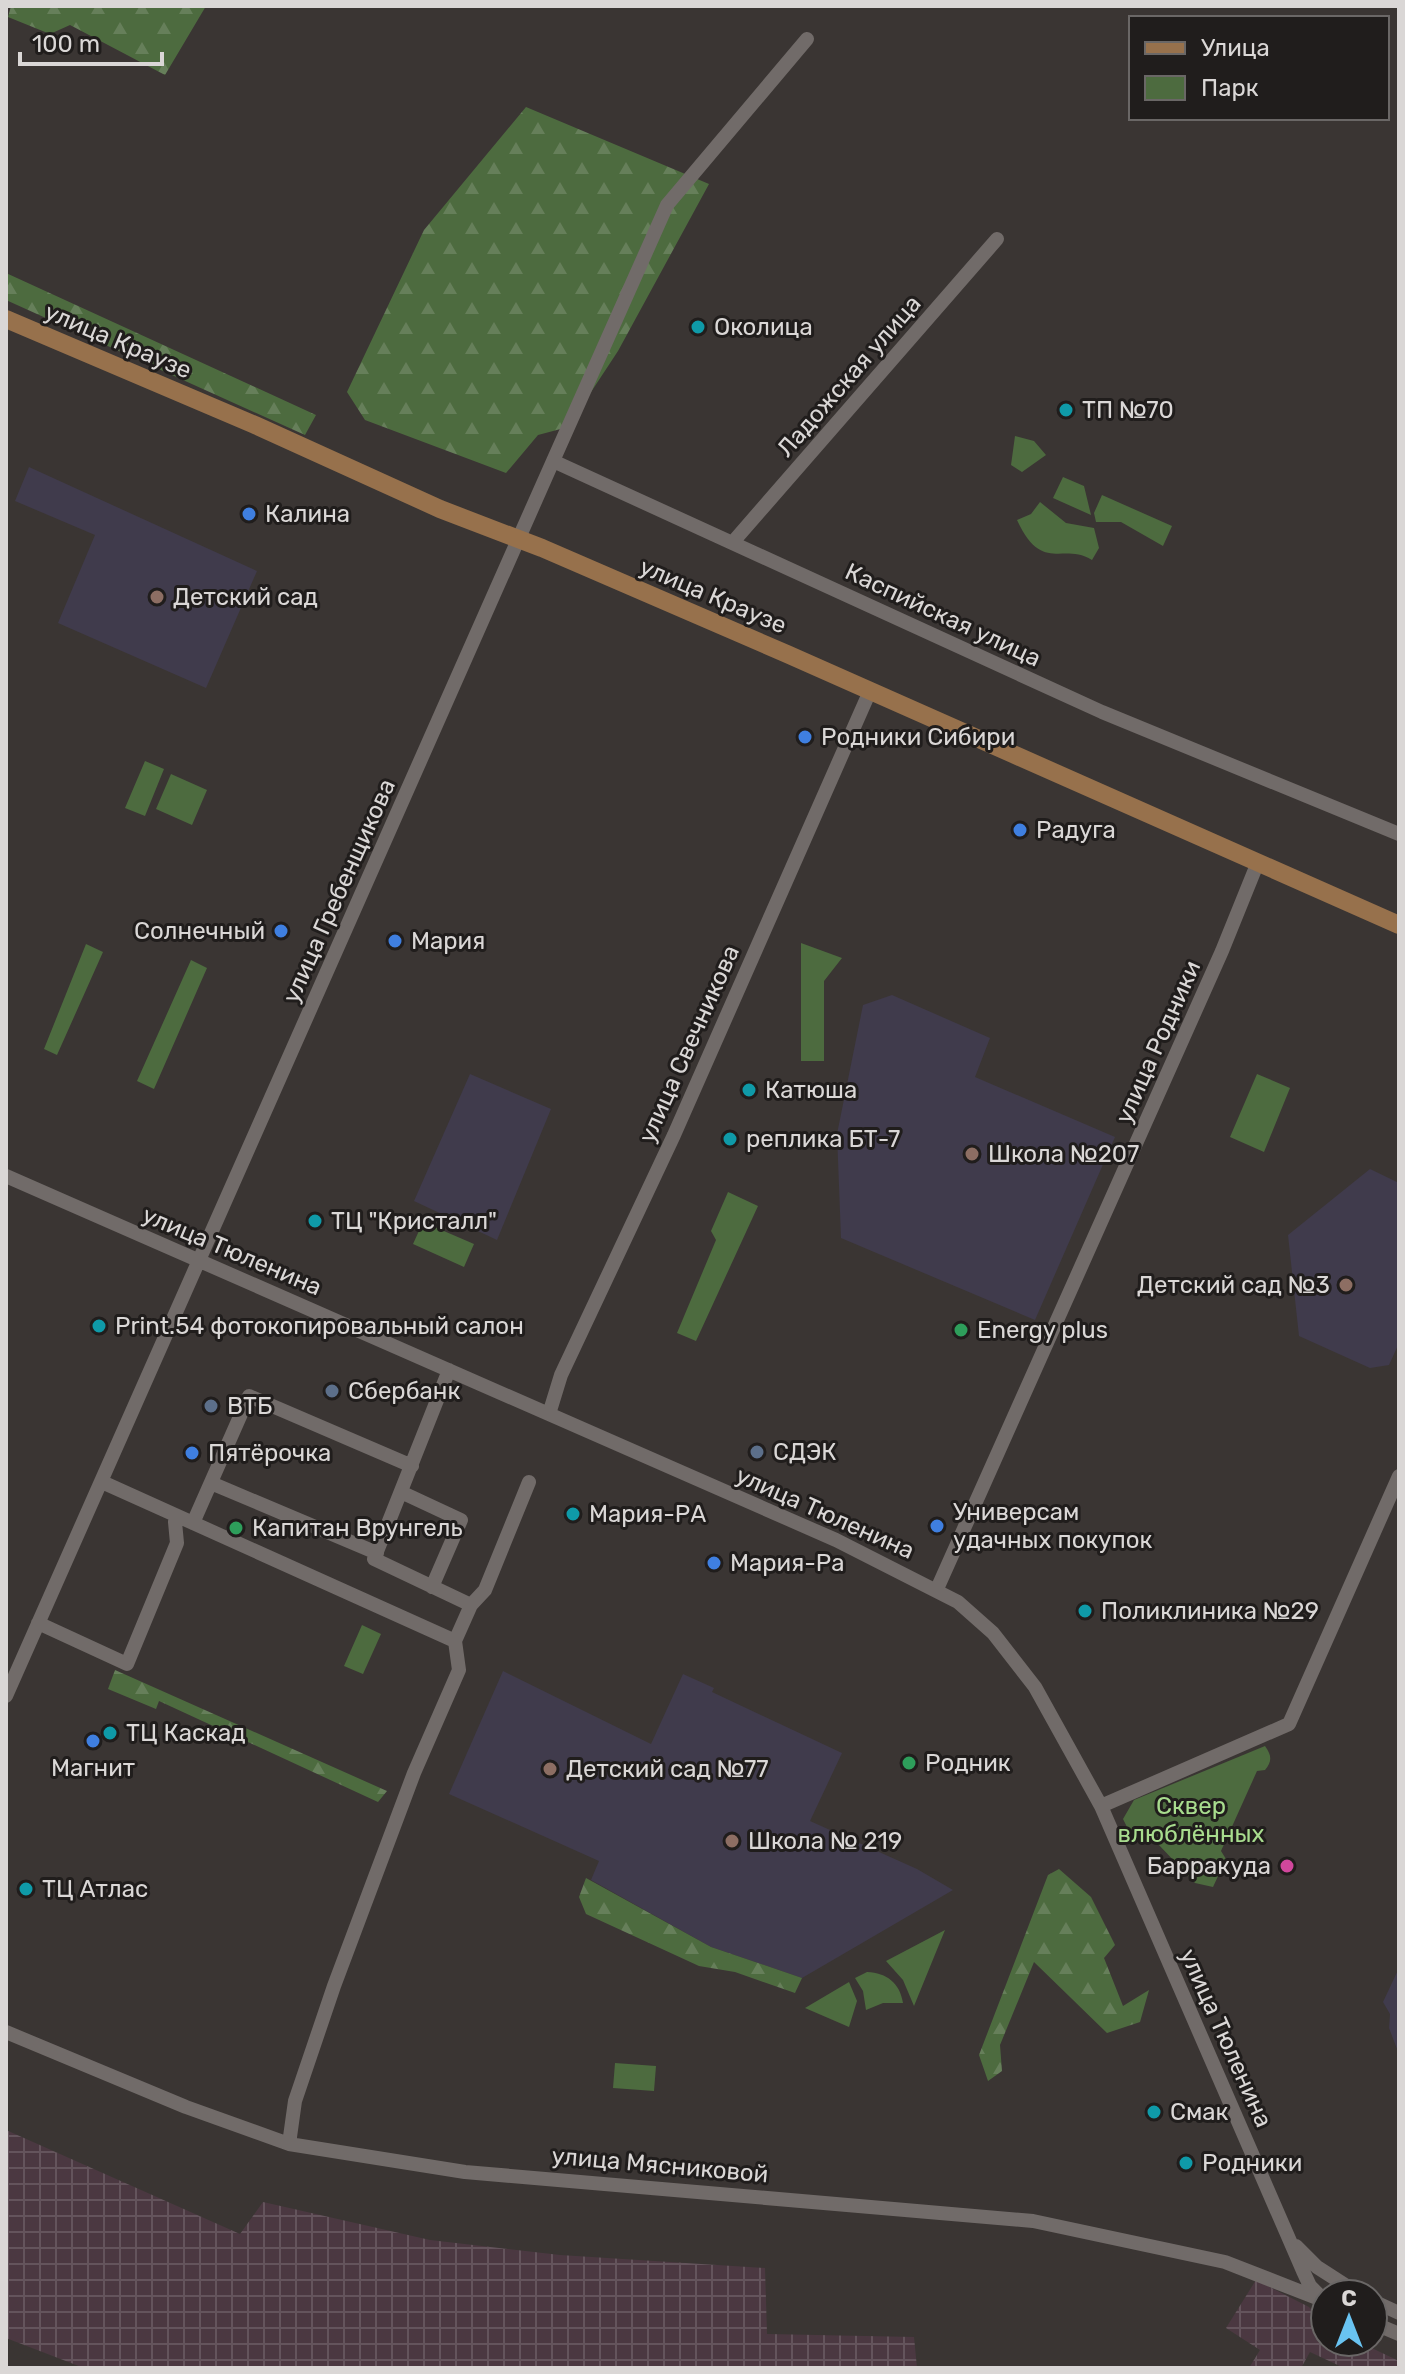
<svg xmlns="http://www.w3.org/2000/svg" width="1405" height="2374" font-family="Rubik,sans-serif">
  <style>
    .industrial { fill: url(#industrial-grid) }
    .education { fill: #403b4c }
    .green { fill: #4d6b3f }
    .forest { fill: url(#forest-firs) }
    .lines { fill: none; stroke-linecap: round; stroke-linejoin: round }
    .minor { stroke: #716b69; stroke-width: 14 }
    .major { stroke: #97714c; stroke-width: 18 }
    .culture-dot { fill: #0f9aa8; stroke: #201d1c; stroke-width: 3 }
    .shop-dot { fill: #3f7fe0; stroke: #201d1c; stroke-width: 3 }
    .education-dot { fill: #8d6e63; stroke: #201d1c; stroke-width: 3 }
    .leisure-dot { fill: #2e9e5b; stroke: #201d1c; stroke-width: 3 }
    .service-dot { fill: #5c6f8a; stroke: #201d1c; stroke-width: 3 }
    .hotel-dot { fill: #d1479c; stroke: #201d1c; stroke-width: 3 }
    .labels { text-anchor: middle; stroke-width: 6; stroke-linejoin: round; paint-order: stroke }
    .poi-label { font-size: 24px; fill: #dad7d6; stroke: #201d1c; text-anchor: start }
    .street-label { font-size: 24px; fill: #dad7d6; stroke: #201d1c }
    .park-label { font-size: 24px; fill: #a8dc8e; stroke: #201d1c }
  </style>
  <defs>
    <pattern id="industrial-grid" width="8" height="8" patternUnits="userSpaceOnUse" patternTransform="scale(2)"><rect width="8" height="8" fill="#4b3841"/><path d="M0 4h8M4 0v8" fill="none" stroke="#64545c"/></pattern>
    <pattern id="forest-firs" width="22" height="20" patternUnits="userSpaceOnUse" patternTransform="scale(2)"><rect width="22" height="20" fill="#4d6b3f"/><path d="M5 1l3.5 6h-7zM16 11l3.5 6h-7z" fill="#667f5a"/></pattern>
  </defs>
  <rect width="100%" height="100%" fill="#3a3533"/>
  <path class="industrial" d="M 6,2130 L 240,2234 L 263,2202 L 430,2240 L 560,2255 L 765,2268 L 767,2334 L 914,2337 L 917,2368 L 84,2368 L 6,2338 Z
    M 1256,2280 L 1309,2307 L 1325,2324 L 1325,2342 L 1359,2342 L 1399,2361 L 1399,2368 L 1344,2368 L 1310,2352 L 1301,2368 L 1249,2368 L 1260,2350 L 1226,2328 Z"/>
  <path class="education" d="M 29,467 L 257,571 L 206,688 L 58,623 L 95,535 L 15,501 Z
    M 892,995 L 990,1038 L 975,1077 L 1115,1137 L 1035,1320 L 841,1238 L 837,1134 L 863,1005 Z
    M 470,1074 L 551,1109 L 497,1240 L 414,1201 Z
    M 1370,1169 L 1399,1183 L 1399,1343 L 1389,1365 L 1370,1368 L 1299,1336 L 1288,1235 Z
    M 503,1671 L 651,1744 L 683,1674 L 714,1688 L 712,1692 L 842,1753 L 810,1821 L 917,1869 L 953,1890 L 802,1978 L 711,1947 L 591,1880 L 599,1861 L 449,1794 Z
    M 1399,1968 L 1399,2054 L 1389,2028 L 1390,2014 L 1383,2002 Z"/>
  <path class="green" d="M 1015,436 L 1034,441 L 1046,455 L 1022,472 L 1011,465 Z
    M 1063,477 L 1084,486 L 1091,515 L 1053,498 Z
    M 1102,495 L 1172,526 L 1163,546 L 1121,522 L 1096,522 L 1094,513 Z
    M 1040,502 L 1066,523 L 1094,528 L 1099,548 L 1092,560 C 1062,542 1042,574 1017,520 L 1031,514 Z
    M 145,761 L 164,769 L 145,816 L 125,808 Z
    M 171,774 L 207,790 L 192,825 L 156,809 Z
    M 801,943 L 842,958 L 824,981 L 824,1061 L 801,1061 Z
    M 86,944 L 103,952 L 57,1055 L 44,1049 Z
    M 191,960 L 207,968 L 154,1089 L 137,1081 Z
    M 1257,1074 L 1290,1088 L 1264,1152 L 1230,1137 Z
    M 728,1192 L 758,1206 L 696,1341 L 677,1333 L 716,1240 L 711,1231 Z
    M 423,1222 L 474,1244 L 464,1267 L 413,1244 Z
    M 362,1625 L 381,1634 L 363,1674 L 344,1666 Z
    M 1265,1746 C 1272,1756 1272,1761 1265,1770 L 1257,1771 L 1221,1851 L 1226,1859 L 1213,1887 L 1195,1883 L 1158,1844 L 1129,1831 L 1123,1819 L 1134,1800 Z
    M 945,1930 L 914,2006 L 903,1980 L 886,1961 Z
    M 867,1972 C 887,1973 900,1983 903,2003 L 883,2003 L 866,2010 L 863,1991 L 855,1978 Z
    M 849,1982 L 857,2001 L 849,2027 L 805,2008 Z
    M 615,2063 L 656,2066 L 654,2091 L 613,2088 Z"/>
  <path class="forest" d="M 11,6 L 206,6 L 165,75 L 70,25 L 50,34 L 8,17 Z
    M 526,107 L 709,184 L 618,351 L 568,427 L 538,435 L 506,473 L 365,420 L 347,392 L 424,230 Z
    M 6,273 L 316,415 L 305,435 L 6,300 Z
    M 115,1670 L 387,1791 L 378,1802 L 159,1701 L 156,1709 L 108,1689 Z
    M 1059,1869 L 1091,1897 L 1115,1945 L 1104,1958 L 1123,2006 L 1149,1990 L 1140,2022 L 1107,2033 L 1034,1962 L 1000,2045 L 1002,2071 L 988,2081 L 979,2055 L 1048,1875 Z
    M 586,1878 L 711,1947 L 802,1978 L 795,1993 L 735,1972 L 699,1966 L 586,1914 L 579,1897 Z"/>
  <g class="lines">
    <path class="minor" d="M 553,461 L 667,205 L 807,39
      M 733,542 L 997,239
      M 6,1176 L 836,1540 L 958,1602 L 993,1633 L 1035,1687 L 1101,1806 L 1303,2271 L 1310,2286 L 1325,2301
      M 549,1414 L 561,1375 L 674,1135 L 870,691
      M 102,1482 L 455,1641
      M 211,1483 L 377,1553
      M 403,1493 L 461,1520 L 432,1587
      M 193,1523 L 249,1396 L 412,1466
      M 937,1589 L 1222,951 L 1258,862
      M 471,1605 L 485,1590 L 529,1482
      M 38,1623 L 127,1664 L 177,1543 L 175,1522
      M 6,1696 L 553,461 L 1102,712 L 1399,834
      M 1101,1806 L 1289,1724 L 1399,1476
      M 6,2032 L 186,2107 L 289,2144 L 465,2172 L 1033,2221 L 1225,2262 L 1317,2298
      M 289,2144 L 295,2101 L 334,1986 L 414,1773 L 459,1670 L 455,1641 L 471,1605 L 374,1559 L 449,1370
      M 1296,2246 L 1317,2267 L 1359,2294
      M 1373,2301 L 1399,2313
      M 1373,2323 L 1399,2334"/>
    <path class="major" d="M 6,319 L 255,425 L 440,509 L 542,548 L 787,654 L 1399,925"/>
  </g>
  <g class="culture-dot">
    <circle cx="698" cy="327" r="8"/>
    <circle cx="1066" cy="410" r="8"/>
    <circle cx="749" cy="1090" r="8"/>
    <circle cx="730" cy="1139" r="8"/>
    <circle cx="315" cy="1221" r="8"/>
    <circle cx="99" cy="1326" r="8"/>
    <circle cx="573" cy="1514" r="8"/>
    <circle cx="1085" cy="1611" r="8"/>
    <circle cx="110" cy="1733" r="8"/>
    <circle cx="26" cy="1889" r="8"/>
    <circle cx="1154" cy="2112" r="8"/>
    <circle cx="1186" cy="2163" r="8"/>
  </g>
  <g class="shop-dot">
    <circle cx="249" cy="514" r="8"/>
    <circle cx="805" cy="737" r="8"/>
    <circle cx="1020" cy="830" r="8"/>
    <circle cx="281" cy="931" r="8"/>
    <circle cx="395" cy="941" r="8"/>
    <circle cx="192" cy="1453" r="8"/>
    <circle cx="937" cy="1526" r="8"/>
    <circle cx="714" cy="1563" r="8"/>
    <circle cx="93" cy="1741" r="8"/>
  </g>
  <g class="education-dot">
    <circle cx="157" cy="597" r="8"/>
    <circle cx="972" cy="1154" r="8"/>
    <circle cx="1346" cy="1285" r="8"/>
    <circle cx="550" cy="1769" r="8"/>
    <circle cx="732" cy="1841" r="8"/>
  </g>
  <g class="leisure-dot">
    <circle cx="961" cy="1330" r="8"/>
    <circle cx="236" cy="1528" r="8"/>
    <circle cx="909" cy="1763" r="8"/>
  </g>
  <g class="service-dot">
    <circle cx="332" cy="1391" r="8"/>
    <circle cx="211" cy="1406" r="8"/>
    <circle cx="757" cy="1452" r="8"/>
  </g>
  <circle class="hotel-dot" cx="1287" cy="1866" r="8"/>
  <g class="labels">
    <g class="poi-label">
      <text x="714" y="335">Околица</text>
      <text x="1082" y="418">ТП №70</text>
      <text x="265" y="522">Калина</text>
      <text x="173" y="605">Детский сад</text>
      <text x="821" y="745">Родники Сибири</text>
      <text x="1036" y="838">Радуга</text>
      <text x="265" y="939" text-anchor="end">Солнечный</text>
      <text x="411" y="949">Мария</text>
      <text x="765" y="1098">Катюша</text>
      <text x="746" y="1147">реплика БТ-7</text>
      <text x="988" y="1162">Школа №207</text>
      <text x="331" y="1229">ТЦ "Кристалл"</text>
      <text x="1330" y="1293" text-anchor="end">Детский сад №3</text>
      <text x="115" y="1334">Print.54 фотокопировальный салон</text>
      <text x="977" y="1338">Energy plus</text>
      <text x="348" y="1399">Сбербанк</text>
      <text x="227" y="1414">ВТБ</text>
      <text x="773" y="1460">СДЭК</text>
      <text x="208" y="1461">Пятёрочка</text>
      <text x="953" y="1520">Универсам<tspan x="953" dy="28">удачных покупок</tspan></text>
      <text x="589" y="1522">Мария-РА</text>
      <text x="252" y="1536">Капитан Врунгель</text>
      <text x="730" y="1571">Мария-Ра</text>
      <text x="1101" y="1619">Поликлиника №29</text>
      <text x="126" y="1741">ТЦ Каскад</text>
      <text x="925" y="1771">Родник</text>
      <text x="93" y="1776" text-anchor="middle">Магнит</text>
      <text x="566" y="1777">Детский сад №77</text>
      <text x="748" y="1849">Школа № 219</text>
      <text x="1271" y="1874" text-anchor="end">Барракуда</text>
      <text x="42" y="1897">ТЦ Атлас</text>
      <text x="1170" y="2120">Смак</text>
      <text x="1202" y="2171">Родники</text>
    </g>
    <g class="street-label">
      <text transform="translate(118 341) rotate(23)" y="8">улица Краузе</text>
      <text transform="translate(849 376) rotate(-49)" y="8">Ладожская улица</text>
      <text transform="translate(713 596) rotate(23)" y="8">улица Краузе</text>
      <text transform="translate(943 615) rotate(25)" y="8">Каспийская улица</text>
      <text transform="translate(339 891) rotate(-66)" y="8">улица Гребенщикова</text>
      <text transform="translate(1158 1042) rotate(-66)" y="8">улица Родники</text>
      <text transform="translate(689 1044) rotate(-66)" y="8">улица Свечникова</text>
      <text transform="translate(232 1251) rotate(23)" y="8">улица Тюленина</text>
      <text transform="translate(825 1513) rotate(24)" y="8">улица Тюленина</text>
      <text transform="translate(1226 2038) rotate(66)" y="8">улица Тюленина</text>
      <text transform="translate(660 2165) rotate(5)" y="8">улица Мясниковой</text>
    </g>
    <g class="park-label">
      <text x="1191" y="1814">Сквер<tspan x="1191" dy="28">влюблённых</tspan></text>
    </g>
  </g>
  <rect width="1405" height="2374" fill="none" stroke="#dad7d6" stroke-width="16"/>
  <rect x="1129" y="16" width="260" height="104" fill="#201d1c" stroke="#6a6766" stroke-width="2"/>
  <rect x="1145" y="42" width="40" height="12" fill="#97714c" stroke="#6a6766" stroke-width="2"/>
  <text x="1201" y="56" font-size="24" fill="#dad7d6">Улица</text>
  <rect x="1145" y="76" width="40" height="24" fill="#4d6b3f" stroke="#6a6766" stroke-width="2"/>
  <text x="1201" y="96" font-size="24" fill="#dad7d6">Парк</text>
  <g transform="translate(1349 2318)"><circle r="38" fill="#201d1c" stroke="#6a6766" stroke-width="2"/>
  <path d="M0-6L14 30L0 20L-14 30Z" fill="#69c3f1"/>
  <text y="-12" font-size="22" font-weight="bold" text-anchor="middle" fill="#dad7d6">С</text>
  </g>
  <path d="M20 52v12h142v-12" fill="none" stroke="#dad7d6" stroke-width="4"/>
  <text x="32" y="52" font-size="24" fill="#dad7d6" stroke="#201d1c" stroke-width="6" paint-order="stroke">100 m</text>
</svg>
